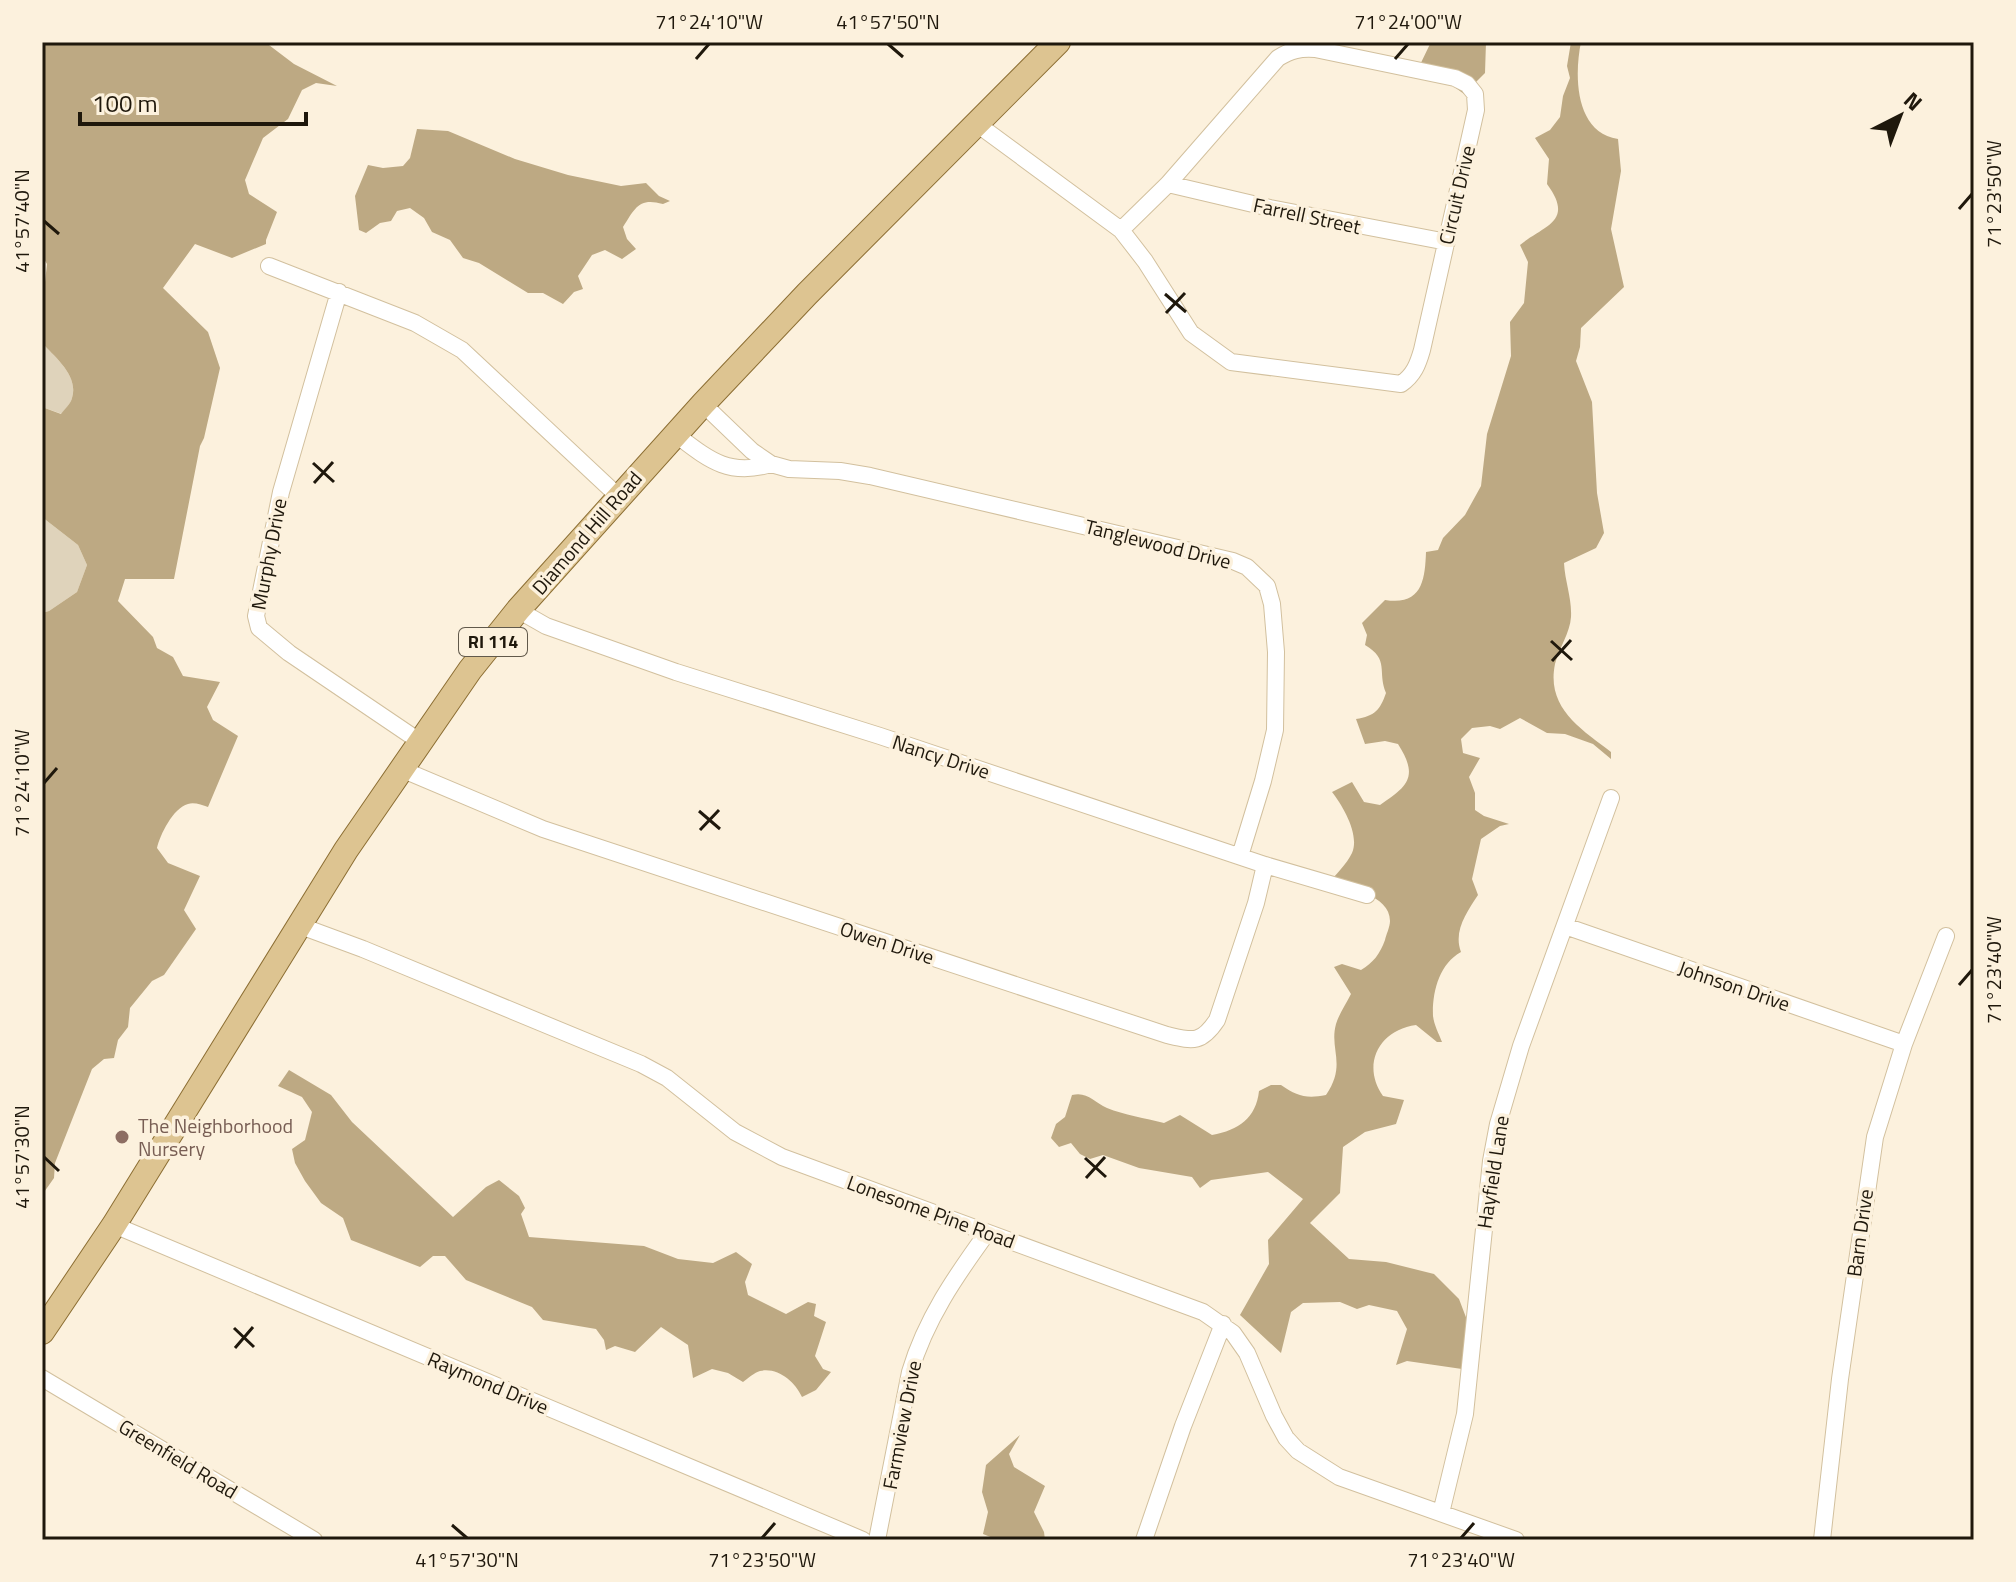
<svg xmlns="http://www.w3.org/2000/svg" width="2016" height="1582" font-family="'Titillium Web',sans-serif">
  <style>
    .green { fill: #dfd3bb }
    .forest { fill: #bda983 }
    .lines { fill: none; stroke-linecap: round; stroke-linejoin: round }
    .street-casing { stroke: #d2c09e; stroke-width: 18 }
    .primary-casing { stroke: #8c6e33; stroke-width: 26 }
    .street { stroke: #fff; stroke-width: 16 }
    .primary { stroke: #ddc491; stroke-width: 24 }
    .ticks { fill: none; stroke: #1f180c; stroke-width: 3 }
    .education-dot { fill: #8d6e63; stroke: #fcf1dd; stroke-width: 3 }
    .labels { text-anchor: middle; stroke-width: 7; stroke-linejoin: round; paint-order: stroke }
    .shield { fill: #fcf1dd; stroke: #61594b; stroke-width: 2 }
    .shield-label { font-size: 18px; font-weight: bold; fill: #1f180c }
    .street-label { font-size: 20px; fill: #1f180c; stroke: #fcf1dd }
    .education-label { font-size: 20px; fill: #785e54; stroke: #fcf1dd; text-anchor: start }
    .neatline { fill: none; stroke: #1f180c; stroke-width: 3 }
    .ticks-label { font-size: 20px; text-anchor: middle; fill: #1f180c }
  </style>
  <rect width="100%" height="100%" fill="#fcf1dd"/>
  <path class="green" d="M 42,343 C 55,357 79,376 72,398 C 71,403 65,409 62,414 L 42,407 Z
    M 42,517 L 78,545 L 87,565 L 77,592 L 49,611 L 42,613 Z"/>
  <path class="forest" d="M 42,42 L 265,42 L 294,64 L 337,86 L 316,83 L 302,90 L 288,119 L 263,138 L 245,180 L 249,194 L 277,212 L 266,240 L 266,244 L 232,258 L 195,244 L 163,288 L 208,332 L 220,368 L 204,438 L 200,446 L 174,579 L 125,579 L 118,601 L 153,637 L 157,648 L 173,657 L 183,676 L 220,682 L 207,707 L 213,720 L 238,736 L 208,807 C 202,805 194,802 188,804 C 173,808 160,835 157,848 L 168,863 L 200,876 L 184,910 L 196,929 L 164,975 L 152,981 L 130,1008 L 128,1027 L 118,1040 L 114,1058 L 104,1059 L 92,1069 L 55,1163 L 54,1178 L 42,1195 L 42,613 L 49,611 L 77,592 L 87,565 L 78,545 L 42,517 L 42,407 L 61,414 C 65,409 71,403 72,398 C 79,376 55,357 42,343 L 42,309 L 47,264 L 42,256 Z
    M 1431,42 L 1486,42 L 1485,73 L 1464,94 L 1449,83 L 1417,71 Z
    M 1571,42 L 1581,42 C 1574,76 1575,132 1618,139 L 1621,171 L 1611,229 L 1624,287 L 1581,328 L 1580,347 L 1576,361 L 1592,402 L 1597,493 L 1604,533 L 1596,548 L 1564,563 C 1565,582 1572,598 1571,617 C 1570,633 1559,648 1555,664 C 1546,708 1581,729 1611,752 L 1611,759 L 1593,744 L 1565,734 L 1547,733 L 1520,718 L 1500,729 L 1490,726 L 1472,728 L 1461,739 L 1463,753 L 1480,758 L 1469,777 L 1475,793 L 1475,810 L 1484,816 L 1509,824 L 1500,826 L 1481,839 L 1472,879 L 1478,895 C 1467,912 1453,931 1461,952 C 1439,964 1432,993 1433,1016 C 1434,1025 1439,1034 1442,1042 L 1437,1042 L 1416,1025 C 1379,1030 1361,1065 1383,1096 L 1404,1100 L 1396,1124 L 1365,1132 L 1343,1147 L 1340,1193 L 1310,1223 L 1349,1259 L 1386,1262 L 1434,1274 L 1459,1299 L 1467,1320 L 1462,1369 L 1407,1361 L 1396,1365 L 1407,1329 L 1397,1311 L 1369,1305 L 1357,1309 L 1340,1302 L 1303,1303 L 1291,1312 L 1281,1353 L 1240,1315 L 1269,1264 L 1268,1240 L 1303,1199 L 1268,1172 L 1211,1180 L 1200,1188 L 1192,1177 L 1139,1168 L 1103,1155 L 1090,1159 L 1080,1154 L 1071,1143 L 1059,1147 L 1051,1138 L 1056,1124 L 1065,1117 L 1072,1095 C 1087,1091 1094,1102 1107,1108 C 1124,1115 1145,1118 1164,1123 L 1180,1115 L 1212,1135 C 1239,1130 1256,1118 1259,1091 L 1271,1085 L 1281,1085 C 1297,1096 1306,1099 1326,1095 C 1347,1064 1329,1050 1336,1024 C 1339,1014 1346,1004 1351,994 L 1334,967 L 1342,964 L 1361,970 C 1373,963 1380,954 1385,940 C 1386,935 1390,927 1390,921 C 1390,894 1347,888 1328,884 C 1335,875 1347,864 1352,853 C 1360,835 1343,806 1332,792 L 1352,782 L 1364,802 L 1380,805 C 1408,786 1419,777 1398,744 L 1385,741 L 1365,744 L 1356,719 C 1375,716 1380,710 1386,693 C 1377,671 1390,660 1365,645 L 1367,635 L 1362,623 L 1385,600 C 1422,606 1425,580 1426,552 L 1438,550 L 1443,538 L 1465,515 L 1481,486 L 1487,434 L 1511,356 L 1510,322 L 1524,303 L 1528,262 L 1520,245 C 1544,225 1575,222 1547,184 L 1549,159 L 1535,138 L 1550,130 L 1560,117 L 1563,96 L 1570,78 L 1567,66 Z
    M 417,129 L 448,131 L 515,159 L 568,175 L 621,186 L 646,183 L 659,196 L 670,201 L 663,204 C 639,197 635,208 623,227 L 627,239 L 636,249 L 622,259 L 605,250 L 592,255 L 578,276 L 583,289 L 574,292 L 563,304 L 543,293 L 528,293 L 479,263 L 463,258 L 450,240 L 432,232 L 424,218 L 410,208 L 397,211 L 391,221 L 380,223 L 366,233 L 359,230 L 355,196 L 368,165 L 383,168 L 403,166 L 410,158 Z
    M 289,1070 L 331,1095 L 352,1122 L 453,1217 L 486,1187 L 499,1180 L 519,1196 L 525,1208 L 521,1214 L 529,1237 L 644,1246 L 678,1259 L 713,1263 L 736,1252 L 752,1264 L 745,1282 L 748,1295 L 786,1314 L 808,1302 L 816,1304 L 814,1316 L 826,1322 L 815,1356 L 823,1369 L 831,1372 L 816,1390 L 802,1397 C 795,1382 778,1367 760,1371 C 755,1372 747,1379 743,1382 L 728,1373 L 712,1369 L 693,1378 L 688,1345 L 661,1327 L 635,1352 L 615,1346 L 606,1350 L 604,1340 L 596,1329 L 543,1320 L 532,1307 L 466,1280 L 445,1256 L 433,1256 L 420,1267 L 351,1240 L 343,1218 L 321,1203 L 305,1181 L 295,1163 L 292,1149 L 305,1140 L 312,1112 L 302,1097 L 278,1086 Z
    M 1020,1435 L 1009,1454 L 1014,1467 L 1045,1486 L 1034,1512 L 1044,1532 L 1045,1540 L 998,1540 L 983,1534 L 988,1512 L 982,1492 L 986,1465 Z"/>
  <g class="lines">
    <g class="street-casing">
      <path id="street" d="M 977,124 L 1121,230 L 1145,261 L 1191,333 L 1231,362 L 1401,384 C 1414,375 1418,364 1422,350 L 1476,110 L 1475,94 L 1467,84 L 1455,78 L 1315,49 C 1300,48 1291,50 1278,58 L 1168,184 L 1121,230
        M 1168,184 L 1270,208 L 1447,242
        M 269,266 L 415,323 L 462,350 L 618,496
        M 339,292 L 281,492 L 256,616 L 259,628 L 289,653 L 419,741
        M 703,404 L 752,451 L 771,464 L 789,469 L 840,471 L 870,476 L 1233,561 L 1247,567 L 1267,586 L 1272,604 L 1276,652 L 1275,730 L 1263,781 L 1240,856
        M 675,434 C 708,459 728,477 771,464
        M 518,610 L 546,626 L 676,672 L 880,736 L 1265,865 L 1367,895
        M 401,769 L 543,829 L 1167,1035 C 1193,1041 1201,1044 1217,1020 L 1256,903 L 1265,865
        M 298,925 L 363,949 L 641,1064 L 667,1078 L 735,1132 L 782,1157 L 1203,1312 L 1233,1333 L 1247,1353 L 1274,1416 L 1286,1438 L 1298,1451 L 1339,1477 L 1516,1540
        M 1565,926 L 1904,1044
        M 114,1225 L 863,1540
        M 42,1378 L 314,1540
        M 1441,1513 L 1465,1414 L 1491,1161 L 1498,1124 L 1521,1046 L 1611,798
        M 877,1540 L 910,1372 C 926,1319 955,1277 987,1233
        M 1144,1540 L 1183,1426 L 1223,1324
        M 1822,1540 L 1840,1379 L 1875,1137 L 1904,1044 L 1946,936"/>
    </g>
    <g class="primary-casing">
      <path id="primary" d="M 42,1332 L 114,1225 L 346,850 L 470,670 L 518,610 L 703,404 L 807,294 L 1058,42"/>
    </g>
    <use href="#street" class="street"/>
    <use href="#primary" class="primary"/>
  </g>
  <path class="ticks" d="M 888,44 L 903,57M 696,59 L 709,44M 1395,59 L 1408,44M 1959,209 L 1972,194M 44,221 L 59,234M 1165,294 L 1186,312M 1166,313 L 1185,293M 313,463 L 334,482M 314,483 L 333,462M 1551,641 L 1572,660M 1552,661 L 1571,640M 44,783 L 57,768M 699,811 L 720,829M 700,830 L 719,810M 1959,985 L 1972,970M 44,1157 L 59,1171M 1085,1158 L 1106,1177M 1086,1178 L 1105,1157M 234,1328 L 254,1347M 235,1348 L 253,1327M 452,1525 L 467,1538M 762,1538 L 775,1523M 1461,1538 L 1474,1523"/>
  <circle class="education-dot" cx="122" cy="1137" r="8"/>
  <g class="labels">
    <rect class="shield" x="459" y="628" width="68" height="28" rx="6"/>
    <g class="shield-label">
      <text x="493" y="648">RI 114</text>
    </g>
    <g class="street-label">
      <text transform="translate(1457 195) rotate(-77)" y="7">Circuit Drive</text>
      <text transform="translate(1307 216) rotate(12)" y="7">Farrell Street</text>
      <text transform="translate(587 533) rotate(-49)" y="7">Diamond Hill Road</text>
      <text transform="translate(1158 544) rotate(14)" y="7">Tanglewood Drive</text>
      <text transform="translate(269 554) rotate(-79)" y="7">Murphy Drive</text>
      <text transform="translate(941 757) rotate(18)" y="7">Nancy Drive</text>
      <text transform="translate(887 943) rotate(18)" y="7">Owen Drive</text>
      <text transform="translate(1734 986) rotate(19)" y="7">Johnson Drive</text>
      <text transform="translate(1493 1172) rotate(-81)" y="7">Hayfield Lane</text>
      <text transform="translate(931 1212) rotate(20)" y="7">Lonesome Pine Road</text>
      <text transform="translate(1860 1233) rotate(-82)" y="7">Barn Drive</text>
      <text transform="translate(488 1383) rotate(23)" y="7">Raymond Drive</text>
      <text transform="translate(902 1425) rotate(-79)" y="7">Farmview Drive</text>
      <text transform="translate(178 1459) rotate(31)" y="7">Greenfield Road</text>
    </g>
    <g class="education-label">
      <text x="138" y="1133">The Neighborhood<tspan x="138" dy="23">Nursery</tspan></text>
    </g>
  </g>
  <rect width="2016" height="1582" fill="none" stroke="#fcf1dd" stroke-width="88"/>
  <g transform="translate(1900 116) rotate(42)" stroke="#fcf1dd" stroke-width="6" paint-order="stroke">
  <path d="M0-6L14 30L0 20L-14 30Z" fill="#1f180c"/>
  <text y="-12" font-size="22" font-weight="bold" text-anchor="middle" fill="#1f180c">N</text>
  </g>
  <path d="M80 112v12h226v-12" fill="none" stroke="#1f180c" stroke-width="4"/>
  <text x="92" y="112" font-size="24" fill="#1f180c" stroke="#fcf1dd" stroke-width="6" paint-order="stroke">100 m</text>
  <rect x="44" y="44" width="1928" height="1494" class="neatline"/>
  <g class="ticks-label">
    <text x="709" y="29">71°24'10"W</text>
    <text x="888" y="29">41°57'50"N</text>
    <text x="1408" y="29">71°24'00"W</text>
    <text transform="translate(1994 194) rotate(-90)" y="7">71°23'50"W</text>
    <text transform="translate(22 221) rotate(-90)" y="7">41°57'40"N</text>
    <text transform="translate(22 783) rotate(-90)" y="7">71°24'10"W</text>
    <text transform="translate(1994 970) rotate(-90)" y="7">71°23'40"W</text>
    <text transform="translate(22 1157) rotate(-90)" y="7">41°57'30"N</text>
    <text x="467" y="1567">41°57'30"N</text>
    <text x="762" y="1567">71°23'50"W</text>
    <text x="1461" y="1567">71°23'40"W</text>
  </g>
</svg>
